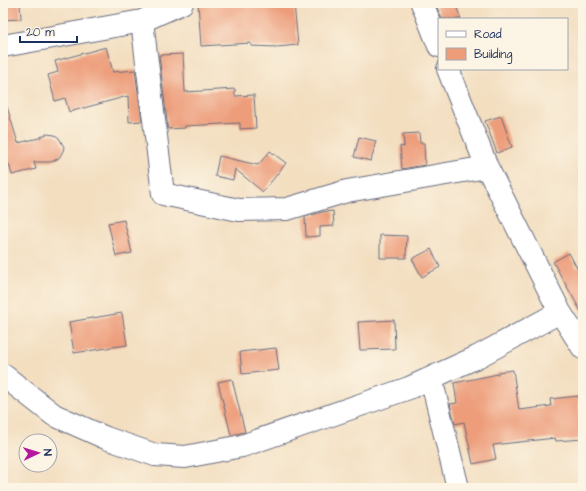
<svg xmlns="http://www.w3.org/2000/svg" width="586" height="491" font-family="'Architects Daughter',sans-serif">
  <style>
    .building { fill: #ed9d7a }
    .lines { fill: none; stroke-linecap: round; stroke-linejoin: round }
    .minor-casing { stroke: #676c80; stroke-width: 24 }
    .minor { stroke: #fff; stroke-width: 22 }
  </style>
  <rect width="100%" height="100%" fill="#fcf5e5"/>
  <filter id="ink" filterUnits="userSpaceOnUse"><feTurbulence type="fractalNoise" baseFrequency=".025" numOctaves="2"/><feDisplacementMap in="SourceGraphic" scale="8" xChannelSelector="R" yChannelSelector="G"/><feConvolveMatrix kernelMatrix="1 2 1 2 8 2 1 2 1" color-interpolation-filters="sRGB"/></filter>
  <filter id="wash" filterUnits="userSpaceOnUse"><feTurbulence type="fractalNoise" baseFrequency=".012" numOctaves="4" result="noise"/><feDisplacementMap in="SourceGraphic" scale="16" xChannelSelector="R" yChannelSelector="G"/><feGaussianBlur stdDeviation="0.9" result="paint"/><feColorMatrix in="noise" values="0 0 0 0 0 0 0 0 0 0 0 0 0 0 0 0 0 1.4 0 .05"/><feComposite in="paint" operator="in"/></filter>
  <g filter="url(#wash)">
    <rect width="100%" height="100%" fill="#f3dec0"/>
    <g id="blocks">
      <path class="building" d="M 3,3 L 20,3 L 21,19 L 3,20 Z
        M 198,3 L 294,3 L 298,45 L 277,47 L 251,46 L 251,43 L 201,46 Z
        M 435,3 L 455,3 L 461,19 L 442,19 Z
        M 106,47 L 113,72 L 135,70 L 142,121 L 129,122 L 128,96 L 69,112 L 65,98 L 55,101 L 48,75 L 58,72 L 55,61 Z
        M 183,54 L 185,92 L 235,89 L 235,96 L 254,95 L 256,128 L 240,129 L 240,123 L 185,126 L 185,128 L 168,129 L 159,55 Z
        M 3,107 L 7,107 L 18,143 L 39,138 L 46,134 L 55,135 L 59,138 L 64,147 L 63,151 L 59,158 L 51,162 L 34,162 L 36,169 L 12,175 L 9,164 L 3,166 Z
        M 501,116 L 512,147 L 497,153 L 485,121 Z
        M 419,133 L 420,143 L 424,143 L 425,165 L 402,169 L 400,146 L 404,147 L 403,134 Z
        M 359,137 L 376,141 L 371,161 L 354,157 Z
        M 270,151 L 286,163 L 263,192 L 235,169 L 233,180 L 215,176 L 219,156 L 258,165 Z
        M 333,211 L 334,226 L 320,227 L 320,236 L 306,237 L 305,217 L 322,212 Z
        M 124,220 L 132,253 L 116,256 L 108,223 Z
        M 380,235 L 407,236 L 406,258 L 380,258 Z
        M 431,249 L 440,267 L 422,277 L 412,259 Z
        M 569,253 L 577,268 L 583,265 L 583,315 L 553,262 Z
        M 122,313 L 127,345 L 74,353 L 69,322 Z
        M 394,320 L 395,349 L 360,350 L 358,322 Z
        M 276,348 L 279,370 L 242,374 L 240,352 Z
        M 513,370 L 519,410 L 551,406 L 550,399 L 578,396 L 583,439 L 556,441 L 555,438 L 493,445 L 496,459 L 473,464 L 464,422 L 455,424 L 450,404 L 457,403 L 454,383 L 498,374 L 498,372 Z
        M 232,379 L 245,432 L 231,435 L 218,382 Z"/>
    </g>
  </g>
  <g filter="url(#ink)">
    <use href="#blocks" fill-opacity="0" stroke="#676c80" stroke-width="1"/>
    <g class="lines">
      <g class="minor-casing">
        <path id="minor" d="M 422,3 L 439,46
          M 142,21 L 163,194 L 239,210 L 287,209 L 347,191 L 487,167
          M 3,46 L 142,21 L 182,3
          M 448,69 L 487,167 L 560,312 L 583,348
          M 3,375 L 54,415 L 106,438 L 155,455 L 185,457 L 242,446 L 409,388 L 477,357 L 560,312
          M 431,378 L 458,488"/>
      </g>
      <use href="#minor" class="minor"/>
    </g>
  </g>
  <rect width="586" height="491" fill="none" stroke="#fcf5e5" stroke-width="16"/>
  <rect x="438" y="18" width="130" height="52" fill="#fcf5e5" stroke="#a2a6af"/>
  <rect x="446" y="31" width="20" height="6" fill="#ffffff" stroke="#a2a6af"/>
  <text x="474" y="38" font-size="12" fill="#1b2f5e">Road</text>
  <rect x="446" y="48" width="20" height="12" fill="#ed9d7a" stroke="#a2a6af"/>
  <text x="474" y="58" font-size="12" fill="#1b2f5e">Building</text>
  <g transform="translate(38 453) rotate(86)"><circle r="19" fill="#fcf5e5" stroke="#a2a6af"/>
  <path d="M0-3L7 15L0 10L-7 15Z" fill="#b5179e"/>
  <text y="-6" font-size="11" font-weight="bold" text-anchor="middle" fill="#1b2f5e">N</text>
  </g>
  <path d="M20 36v6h57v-6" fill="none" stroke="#1b2f5e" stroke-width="2"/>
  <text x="26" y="36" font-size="12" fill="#1b2f5e" stroke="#fcf5e5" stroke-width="3" paint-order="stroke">20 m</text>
</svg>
